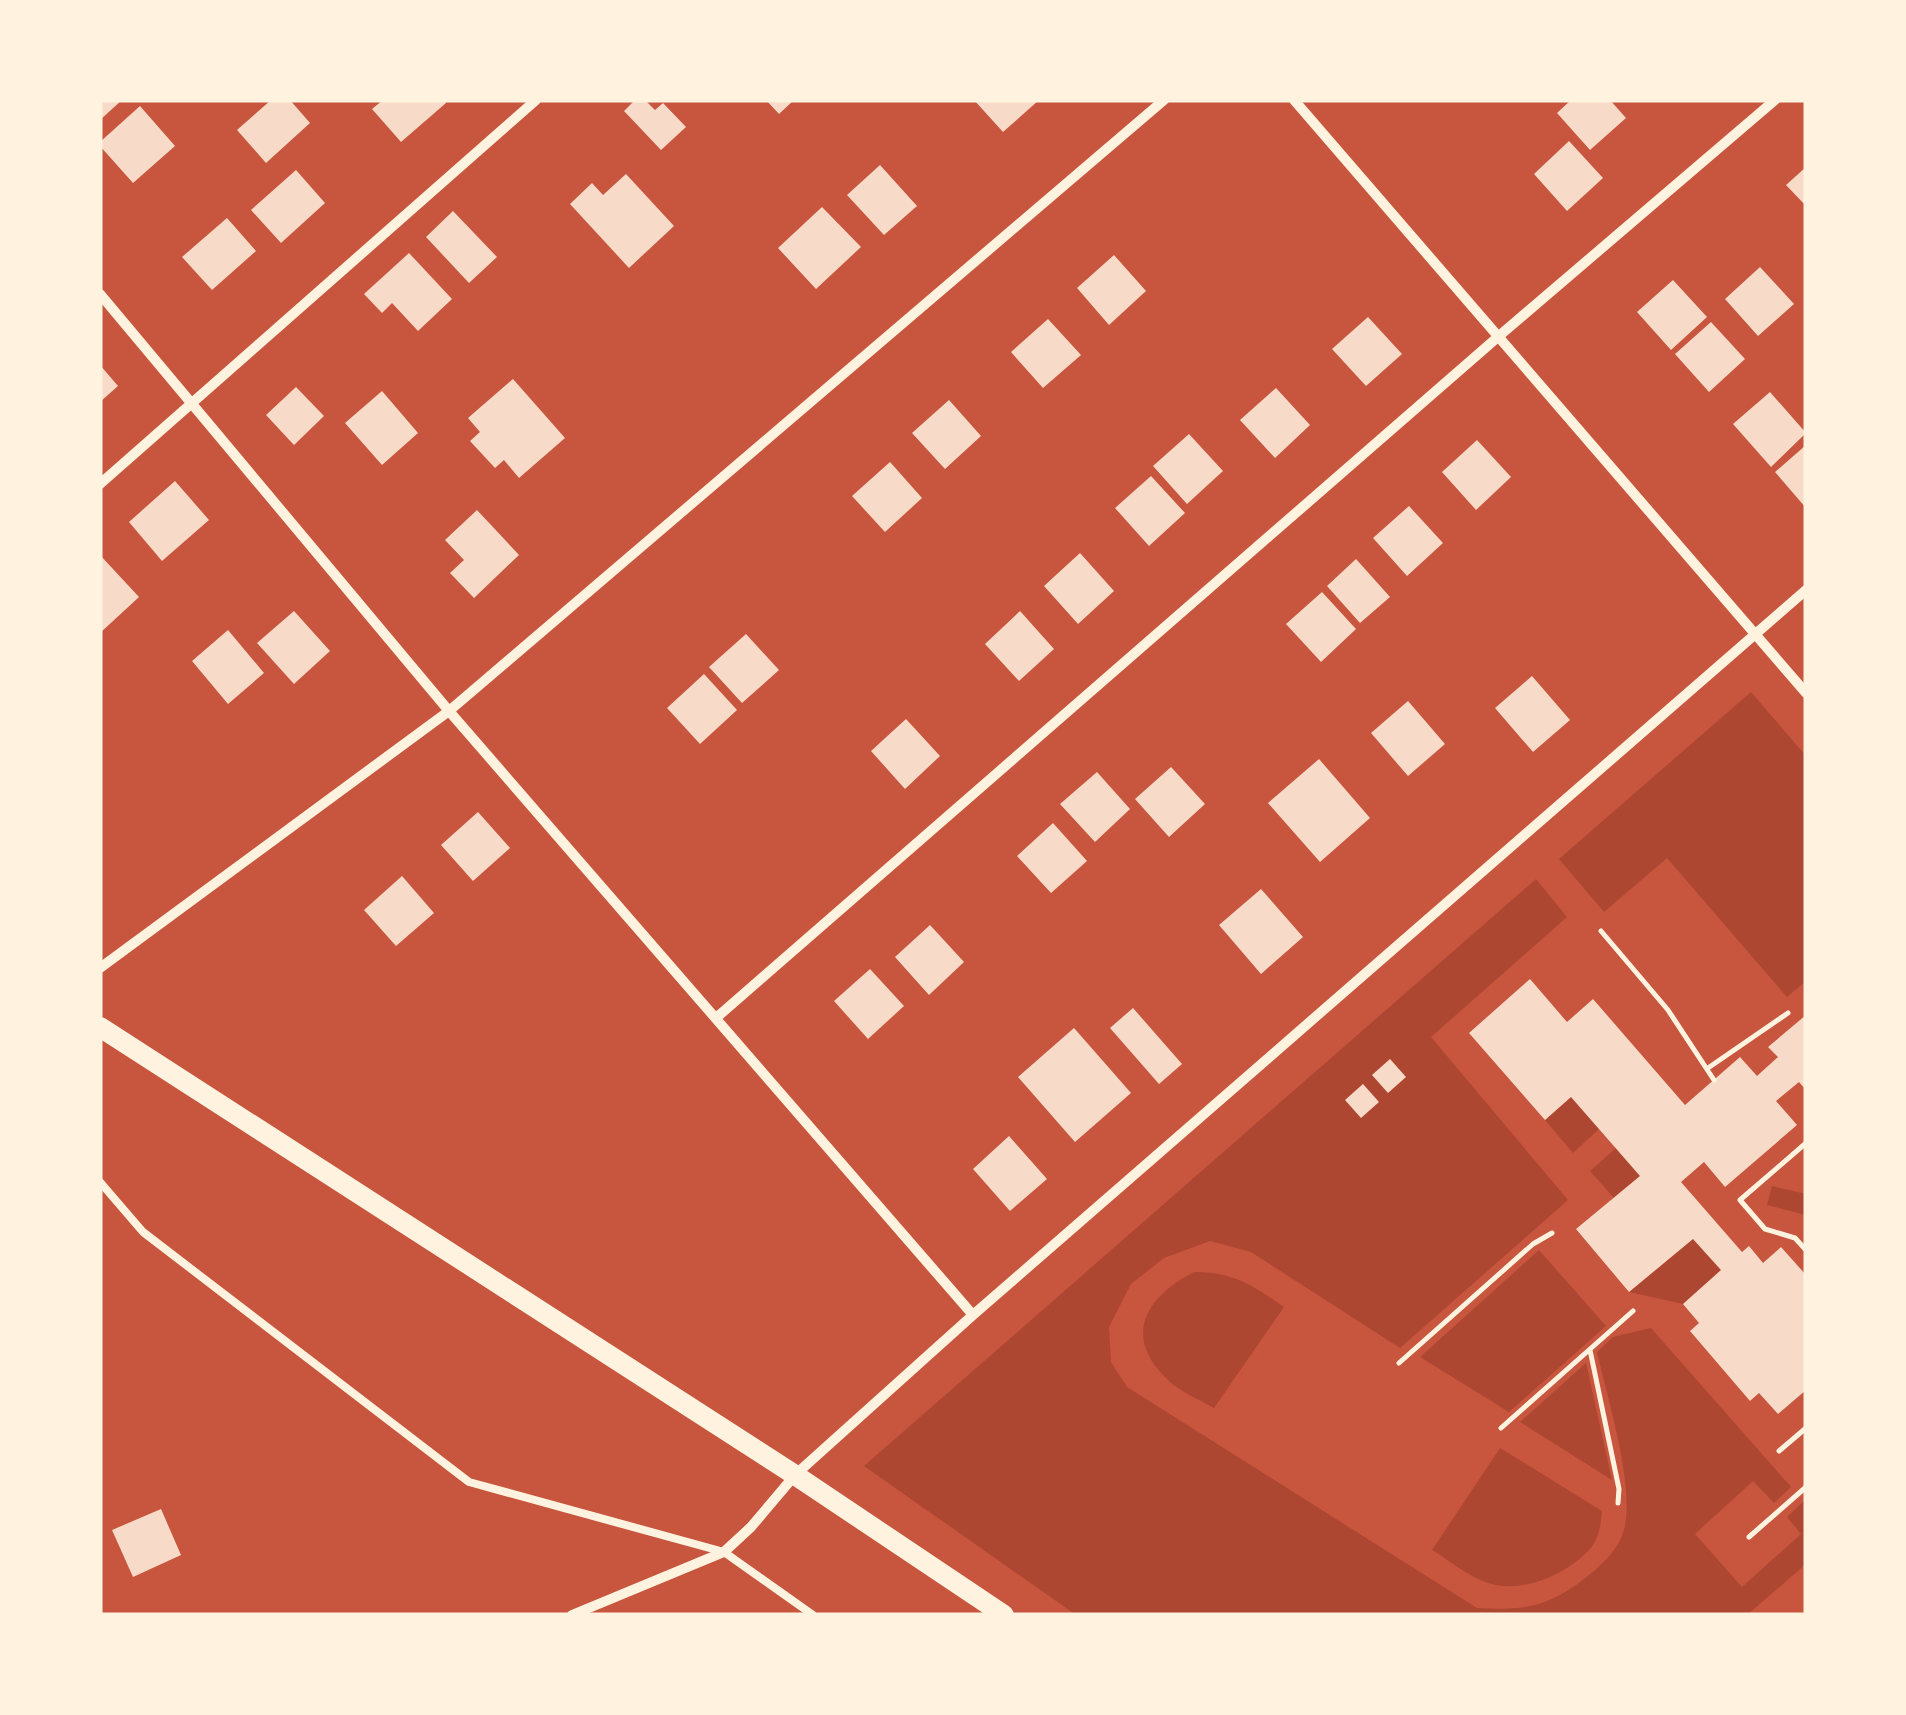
<svg xmlns="http://www.w3.org/2000/svg" width="1906" height="1715" font-family="Ubuntu,sans-serif">
  <style>
    .green { fill: #ae4732 }
    .building { fill: #f7dbc8 }
    .lines { fill: none; stroke-linecap: round; stroke-linejoin: round }
    .path { stroke: #fff3e0; stroke-width: 5 }
    .service { stroke: #fff3e0; stroke-width: 8 }
    .minor { stroke: #fff3e0; stroke-width: 10 }
    .secondary { stroke: #fff3e0; stroke-width: 20 }
  </style>
  <rect width="100%" height="100%" fill="#c8553d"/>
  <path class="green" d="M 1751,692 L 1806,756 L 1806,981 L 1787,997 L 1667,858 L 1604,912 L 1559,859 Z
    M 1536,879 L 1567,917 L 1431,1037 L 1568,1200 L 1400,1348 L 1251,1252 L 1210,1241 L 1164,1258 L 1131,1284 L 1109,1327 L 1111,1362 L 1127,1387 L 1477,1608 C 1522,1611 1548,1607 1584,1579 C 1599,1568 1617,1551 1623,1533 C 1637,1490 1607,1398 1597,1352 L 1613,1337 L 1651,1328 L 1791,1487 L 1774,1503 L 1753,1481 L 1695,1534 L 1742,1587 L 1801,1534 L 1787,1517 L 1804,1501 L 1806,1564 L 1747,1615 L 1076,1615 L 864,1466 Z
    M 1571,1097 L 1599,1129 L 1573,1153 L 1545,1120 Z
    M 1616,1148 L 1640,1176 L 1614,1198 L 1590,1171 Z
    M 1772,1186 L 1806,1194 L 1806,1215 L 1767,1205 Z
    M 1693,1239 L 1721,1270 L 1683,1304 L 1629,1292 Z
    M 1539,1250 L 1606,1326 L 1509,1412 L 1420,1357 Z
    M 1194,1272 C 1234,1272 1252,1285 1284,1307 L 1214,1408 C 1198,1399 1178,1391 1166,1378 C 1122,1335 1147,1296 1194,1272 Z
    M 1586,1363 L 1612,1480 L 1520,1422 Z
    M 1500,1448 L 1602,1511 C 1601,1524 1599,1539 1590,1549 C 1566,1575 1522,1594 1488,1583 C 1469,1577 1450,1561 1432,1550 Z"/>
  <path class="building" d="M 100,100 L 122,100 L 100,120 Z
    M 271,100 L 290,100 L 310,123 L 266,163 L 237,130 Z
    M 383,100 L 444,100 L 446,103 L 401,142 L 372,109 Z
    M 635,100 L 645,100 L 655,110 L 663,103 L 686,127 L 661,150 L 624,111 Z
    M 766,100 L 794,100 L 779,114 Z
    M 974,100 L 1039,100 L 1003,132 Z
    M 1571,100 L 1610,100 L 1626,118 L 1590,150 L 1557,113 Z
    M 140,106 L 175,146 L 133,183 L 100,146 L 100,142 Z
    M 1569,141 L 1603,178 L 1567,211 L 1534,174 Z
    M 880,165 L 917,206 L 884,235 L 847,195 Z
    M 1806,167 L 1806,206 L 1786,185 Z
    M 296,170 L 325,203 L 281,243 L 251,210 Z
    M 626,174 L 674,226 L 629,268 L 570,204 L 592,183 L 603,195 Z
    M 822,207 L 861,247 L 816,289 L 778,248 Z
    M 453,211 L 497,257 L 469,283 L 426,237 Z
    M 227,218 L 256,251 L 212,290 L 182,257 Z
    M 409,253 L 452,299 L 418,331 L 392,303 L 382,313 L 364,294 Z
    M 1114,255 L 1146,291 L 1109,325 L 1077,288 Z
    M 1760,267 L 1794,304 L 1758,336 L 1725,299 Z
    M 1673,280 L 1707,317 L 1671,350 L 1637,312 Z
    M 1368,317 L 1402,354 L 1366,386 L 1332,349 Z
    M 1048,319 L 1081,355 L 1043,388 L 1011,352 Z
    M 1711,322 L 1745,359 L 1709,392 L 1675,354 Z
    M 100,365 L 118,386 L 100,402 Z
    M 513,379 L 565,438 L 519,478 L 504,460 L 495,468 L 470,441 L 480,432 L 468,418 Z
    M 296,387 L 324,416 L 294,445 L 266,415 Z
    M 1276,388 L 1310,425 L 1275,458 L 1240,420 Z
    M 382,391 L 418,433 L 382,465 L 345,423 Z
    M 1770,392 L 1806,433 L 1771,467 L 1733,424 Z
    M 949,400 L 981,436 L 945,469 L 912,433 Z
    M 1189,434 L 1223,471 L 1187,504 L 1153,466 Z
    M 1477,440 L 1511,477 L 1476,510 L 1442,472 Z
    M 1806,445 L 1806,508 L 1775,472 Z
    M 890,462 L 922,498 L 885,532 L 852,496 Z
    M 1151,476 L 1185,513 L 1149,546 L 1115,508 Z
    M 175,481 L 209,520 L 162,561 L 129,522 Z
    M 1409,506 L 1443,543 L 1407,576 L 1373,538 Z
    M 477,510 L 519,555 L 474,598 L 450,573 L 464,560 L 445,540 Z
    M 1080,553 L 1114,591 L 1078,624 L 1044,586 Z
    M 100,555 L 139,597 L 100,633 Z
    M 1356,559 L 1390,597 L 1360,623 L 1327,586 Z
    M 1322,592 L 1356,629 L 1321,662 L 1286,624 Z
    M 294,611 L 330,651 L 294,684 L 257,643 Z
    M 1020,611 L 1054,649 L 1019,681 L 985,644 Z
    M 228,630 L 264,673 L 228,704 L 192,661 Z
    M 746,634 L 779,670 L 742,703 L 709,667 Z
    M 704,674 L 737,710 L 700,744 L 667,708 Z
    M 1532,676 L 1570,720 L 1533,752 L 1495,708 Z
    M 1408,701 L 1445,744 L 1408,776 L 1371,733 Z
    M 906,719 L 940,756 L 905,789 L 871,751 Z
    M 1319,759 L 1370,818 L 1320,862 L 1268,803 Z
    M 1171,767 L 1205,804 L 1169,837 L 1135,799 Z
    M 1097,772 L 1130,809 L 1095,842 L 1060,804 Z
    M 478,812 L 510,848 L 473,881 L 441,845 Z
    M 1053,823 L 1087,861 L 1051,893 L 1017,856 Z
    M 402,876 L 434,913 L 396,946 L 364,910 Z
    M 1261,889 L 1303,937 L 1261,974 L 1219,925 Z
    M 930,925 L 964,962 L 929,995 L 895,957 Z
    M 870,969 L 904,1006 L 868,1039 L 834,1001 Z
    M 1530,979 L 1567,1022 L 1593,999 L 1685,1105 L 1740,1057 L 1757,1076 L 1778,1057 L 1768,1047 L 1806,1015 L 1806,1090 L 1799,1082 L 1776,1101 L 1797,1125 L 1725,1187 L 1704,1162 L 1681,1182 L 1742,1252 L 1749,1246 L 1763,1263 L 1781,1247 L 1806,1275 L 1806,1390 L 1778,1414 L 1759,1393 L 1750,1401 L 1690,1331 L 1699,1323 L 1683,1304 L 1721,1270 L 1693,1239 L 1629,1292 L 1576,1229 L 1640,1176 L 1571,1097 L 1545,1120 L 1469,1033 Z
    M 1133,1008 L 1182,1064 L 1159,1084 L 1110,1028 Z
    M 1074,1028 L 1131,1093 L 1075,1142 L 1018,1077 Z
    M 1390,1059 L 1406,1077 L 1388,1093 L 1372,1075 Z
    M 1363,1084 L 1379,1102 L 1361,1118 L 1345,1100 Z
    M 1009,1136 L 1047,1179 L 1010,1211 L 973,1169 Z
    M 161,1509 L 181,1555 L 133,1577 L 112,1530 Z"/>
  <g class="lines">
    <path class="path" d="M 1601,931 L 1668,1010 L 1714,1080
      M 1708,1068 L 1788,1013
      M 1806,1143 L 1740,1200 L 1765,1229 L 1795,1238 L 1806,1250
      M 1590,1350 L 1619,1489 L 1618,1503
      M 1399,1363 L 1533,1244 L 1552,1233
      M 1501,1428 L 1633,1311
      M 1779,1451 L 1806,1428
      M 1749,1537 L 1806,1487"/>
    <path class="service" d="M 100,1182 L 143,1232 L 469,1482 L 724,1552 L 813,1615"/>
    <path class="minor" d="M 1294,100 L 1806,693
      M 100,294 L 449,711 L 973,1315
      M 100,484 L 536,100
      M 100,968 L 449,711 L 1164,100
      M 716,1018 L 1499,336 L 1775,100
      M 572,1615 L 724,1552 L 751,1527 L 795,1475 L 973,1315 L 1806,590"/>
    <path class="secondary" d="M 100,1027 L 795,1475 L 1004,1615"/>
  </g>
  <rect width="1906" height="1715" fill="none" stroke="#fff3e0" stroke-width="205"/>
</svg>
